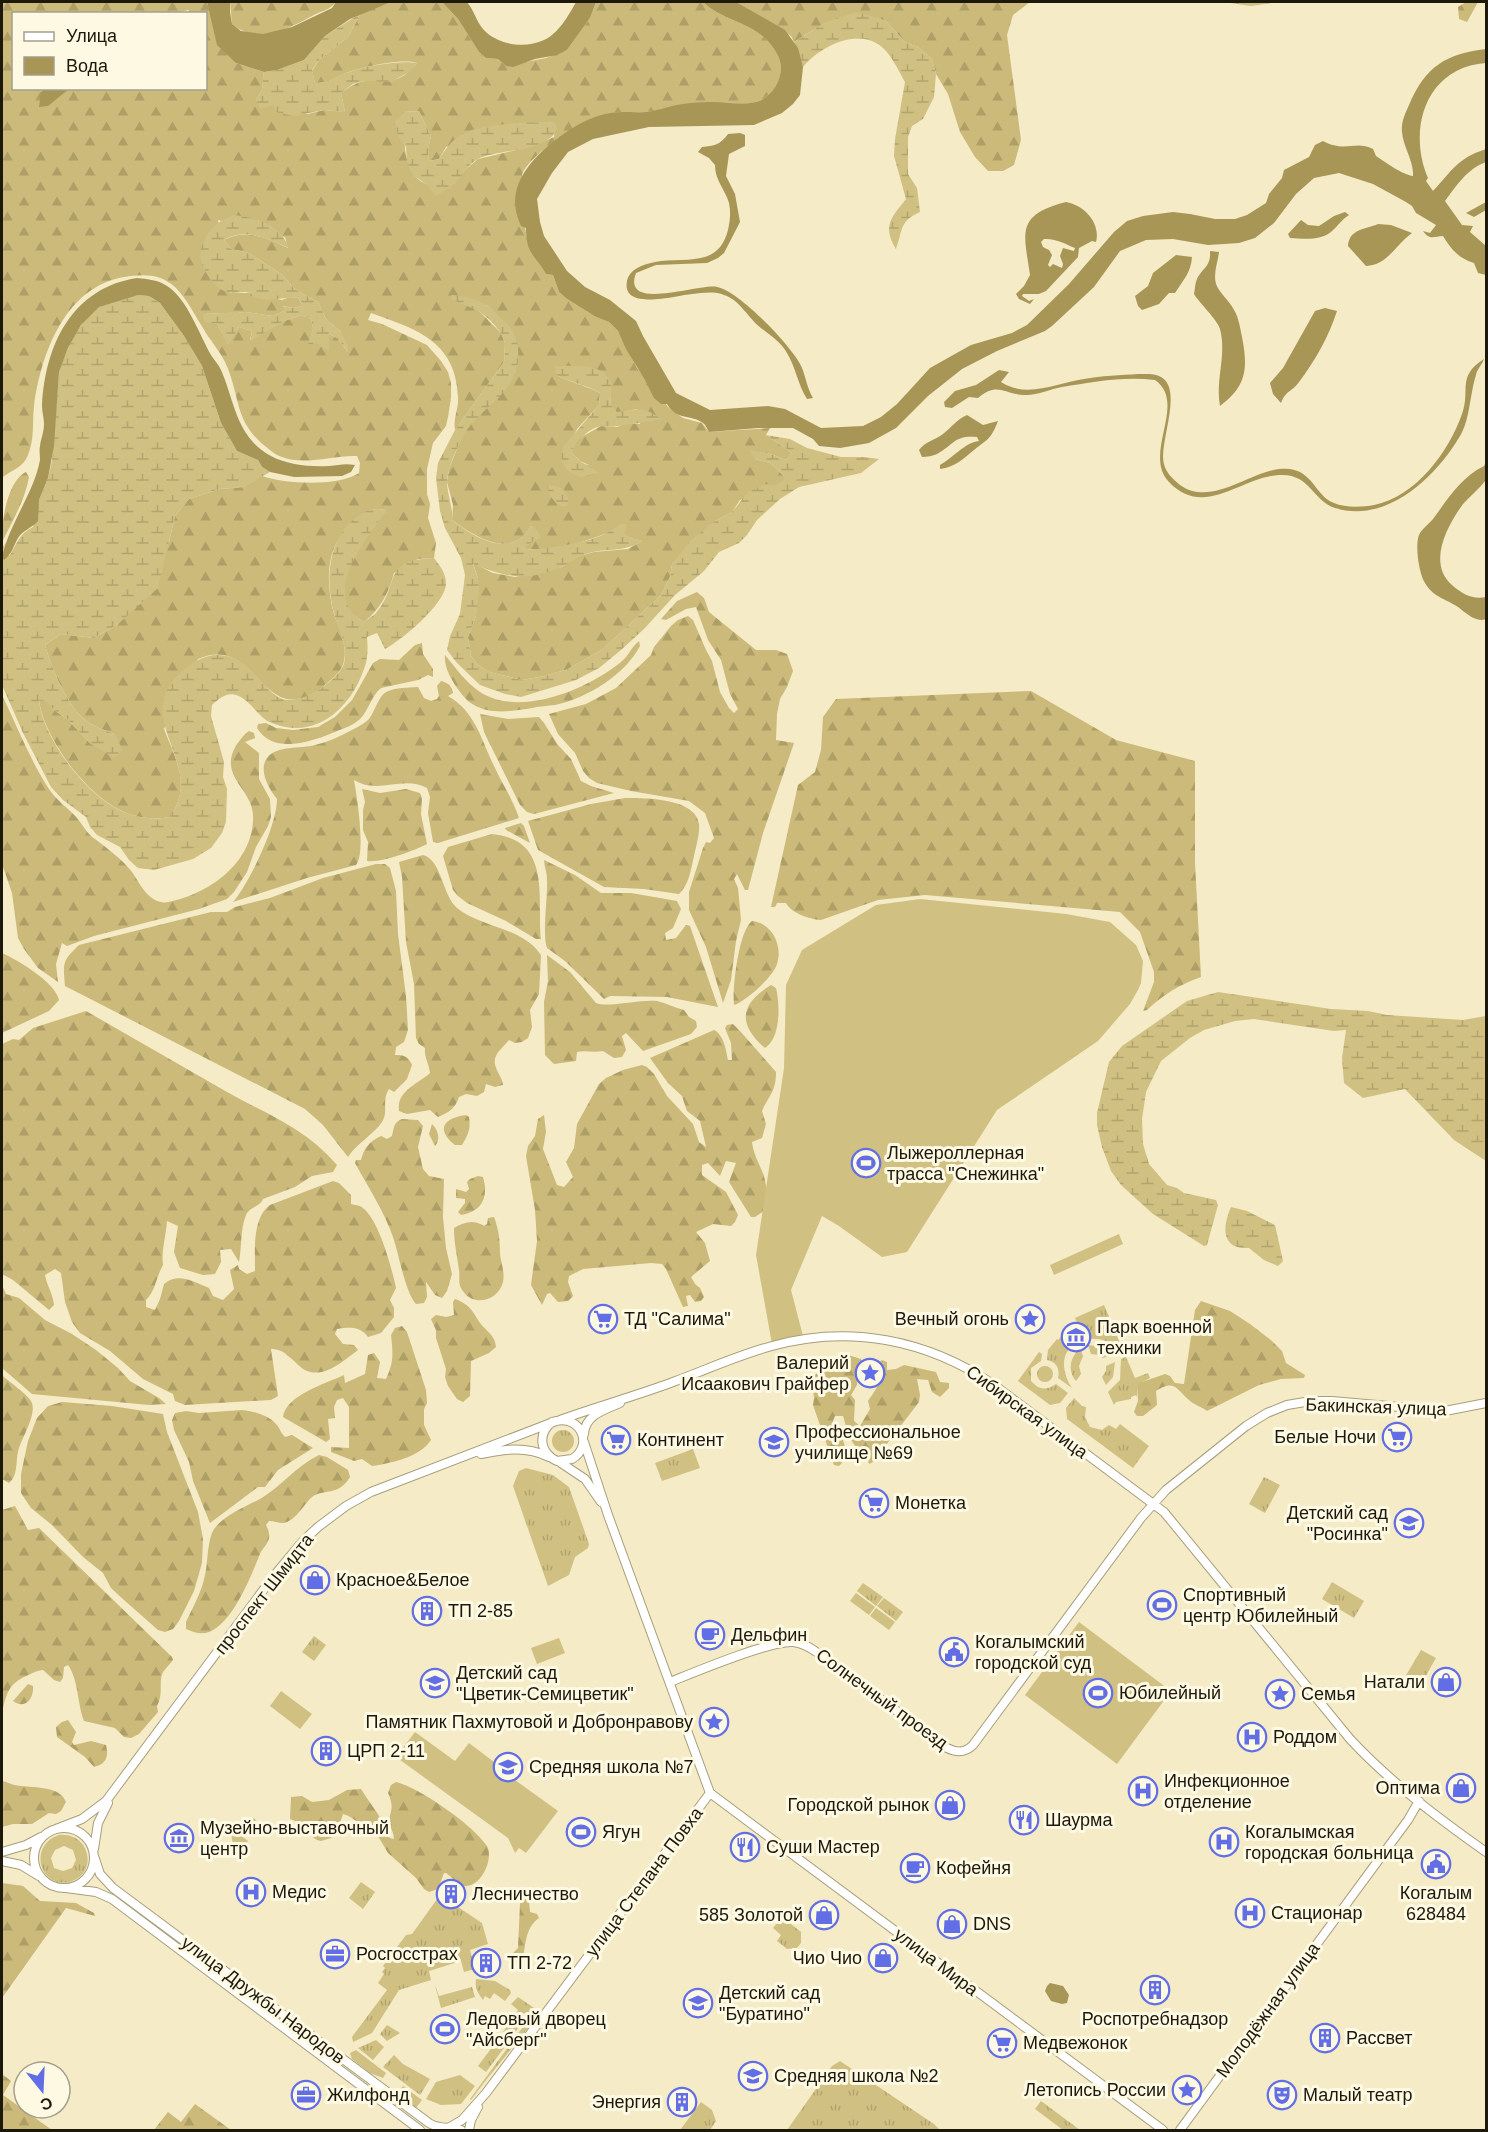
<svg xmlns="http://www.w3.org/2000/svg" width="1488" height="2132" font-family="Helvetica,sans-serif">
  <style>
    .grass { fill: url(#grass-tufts); fill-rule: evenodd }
    .forest { fill: url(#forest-firs); fill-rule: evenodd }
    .wetland { fill: url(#wetland-marsh) }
    .pitch { fill: #d0c082 }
    .water { fill: #a79656; fill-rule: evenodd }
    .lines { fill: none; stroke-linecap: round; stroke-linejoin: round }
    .secondary-casing { stroke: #a79e7c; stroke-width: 10 }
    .secondary { stroke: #fff; stroke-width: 8 }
    .labels { text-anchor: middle; stroke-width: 6; stroke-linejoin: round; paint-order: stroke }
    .poi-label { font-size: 18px; fill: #1c190c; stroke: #fef9e3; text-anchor: start }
    .street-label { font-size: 18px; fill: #1c190c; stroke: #fef9e3 }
  </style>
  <defs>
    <pattern id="grass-tufts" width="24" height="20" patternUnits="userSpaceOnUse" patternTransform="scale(1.5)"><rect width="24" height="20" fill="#d0c082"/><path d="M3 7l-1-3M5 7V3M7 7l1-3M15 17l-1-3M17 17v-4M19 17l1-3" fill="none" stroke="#b2a46f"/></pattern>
    <pattern id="forest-firs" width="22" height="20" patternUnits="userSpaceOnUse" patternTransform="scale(1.5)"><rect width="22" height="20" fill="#cbba79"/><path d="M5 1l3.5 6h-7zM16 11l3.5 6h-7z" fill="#ae9f67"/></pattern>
    <pattern id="wetland-marsh" width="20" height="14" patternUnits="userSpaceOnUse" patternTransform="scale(1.5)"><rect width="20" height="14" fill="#d0c082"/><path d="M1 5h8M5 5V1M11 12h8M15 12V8" fill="none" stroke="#b2a46f"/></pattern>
  </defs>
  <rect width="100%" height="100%" fill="#f5ebc7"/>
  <path class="grass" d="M 1104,1305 L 1123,1350 L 1118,1352 C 1109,1339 1099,1338 1085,1339 L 1075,1318 Z
    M 1069,1324 L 1077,1343 C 1059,1352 1062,1373 1072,1388 L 1058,1378 C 1060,1369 1057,1362 1047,1360 L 1048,1350 L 1057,1339 L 1058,1340 L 1062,1336 L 1061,1334 Z
    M 1088,1345 L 1102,1347 L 1111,1355 L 1103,1358 L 1099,1355 L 1091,1354 Z
    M 1080,1348 L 1083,1356 L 1079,1366 L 1081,1374 L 1076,1381 C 1067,1370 1070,1358 1080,1348 Z
    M 1039,1352 L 1042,1354 L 1041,1361 L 1031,1368 L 1031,1381 C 1039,1390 1046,1391 1056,1384 L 1068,1393 L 1060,1403 L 1050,1405 L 1018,1381 Z
    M 1126,1357 L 1135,1378 L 1148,1373 L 1150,1378 L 1137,1385 L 1137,1397 L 1136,1395 L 1131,1397 L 1131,1399 L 1116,1402 L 1114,1405 L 1108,1392 L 1120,1380 L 1121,1359 Z
    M 1115,1362 L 1113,1377 L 1106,1385 L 1102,1377 L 1106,1371 L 1106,1366 Z
    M1037 1374a8 8 0 1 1 16 0a8 8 0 1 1-16 0Z
    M 1074,1398 L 1082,1406 L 1086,1407 L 1085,1417 L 1090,1427 L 1102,1430 L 1109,1425 L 1116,1429 L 1120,1424 L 1149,1446 L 1133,1468 L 1067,1419 L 1066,1408 Z
    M552 1441a11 11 0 1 1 22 0a11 11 0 1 1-22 0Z
    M 693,1449 L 700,1468 L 662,1481 L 655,1463 Z
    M 526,1468 L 553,1475 L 569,1487 L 589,1544 L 588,1548 L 575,1557 L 569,1575 L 548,1586 L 513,1486 L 519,1471 Z
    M 1264,1477 L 1280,1485 L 1265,1513 L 1249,1504 Z
    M 1332,1582 L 1364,1601 L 1354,1618 L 1322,1599 Z
    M 863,1583 L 883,1597 L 876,1606 L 857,1591 Z
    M 884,1598 L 903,1612 L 896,1621 L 877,1606 Z
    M 876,1608 L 895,1622 L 889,1630 L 870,1616 Z
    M 314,1636 L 326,1645 L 314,1661 L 302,1652 Z
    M 1421,1650 L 1436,1658 L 1417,1691 L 1402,1682 Z
    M243 1824a7 7 0 1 1 14 0a7 7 0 1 1-14 0Z
    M 236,1832 L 248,1841 L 238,1854 L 234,1851 L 231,1833 Z
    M 59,1835 C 91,1832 99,1875 69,1882 C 39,1888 28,1845 59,1835 ZM 64,1846 L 73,1850 L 76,1860 L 72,1868 L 63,1871 L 54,1868 L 51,1858 L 55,1850 Z
    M 361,1882 L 375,1892 L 363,1909 L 349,1898 Z
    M 440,1895 L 482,1923 L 488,1944 L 470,1950 L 475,1969 L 464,1972 L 461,1961 L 429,1971 L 431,1980 L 399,1990 L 372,2033 L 353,2042 L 352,2037 L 387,1990 L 378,1983 L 384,1974 L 382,1972 L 385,1968 L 383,1966 L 406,1935 L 412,1934 Z
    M 782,1917 L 801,1932 L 801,1943 L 797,1948 L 787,1949 L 777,1941 L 781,1935 L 773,1928 Z
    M 476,1979 L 495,1981 L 510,1990 L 511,1993 L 505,2001 L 494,1993 L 490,1999 L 485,1996 L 483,2000 C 477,1992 475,1988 476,1979 Z
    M 435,1985 L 439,1996 L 472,1987 L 475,1997 L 441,2008 Z
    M 518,1997 L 534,2008 L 530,2013 L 515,2014 L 518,2010 L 511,2004 Z
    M 536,2009 L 539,2014 C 517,2043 493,2070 471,2100 L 470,2099 Z
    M 527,2016 L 511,2038 L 503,2032 L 513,2018 Z
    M 387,2025 L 400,2033 L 387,2041 L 380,2034 Z
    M 499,2038 L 507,2044 L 486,2072 L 478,2066 Z
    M 376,2040 L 384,2047 L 373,2060 L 358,2048 Z
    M 356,2050 L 386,2073 L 383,2078 L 370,2073 L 352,2059 L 350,2053 Z
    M 394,2055 L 403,2064 L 430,2079 L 420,2095 L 383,2067 Z
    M 840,2061 L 934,2124 L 940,2130 L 787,2130 L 832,2066 Z
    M 460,2075 L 475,2086 L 461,2104 L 441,2105 L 426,2099 L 436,2082 Z
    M 403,2086 L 422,2100 L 416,2108 L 399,2091 Z
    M 1041,2101 L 1080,2130 L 1063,2130 L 1035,2109 Z
    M 701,2102 L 712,2110 L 716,2121 L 710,2130 L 680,2130 Z"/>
  <path class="forest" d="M 2,2 L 207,2 L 210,13 L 236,63 L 264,72 L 262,90 L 256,100 L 308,114 L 324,110 L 345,112 L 341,93 C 348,88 356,82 366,81 C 391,79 397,86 417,63 C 402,58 363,67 346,73 C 334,78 330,83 315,83 L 312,71 L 319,60 L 348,37 L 361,13 L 391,2 L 442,2 L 458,19 L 479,52 L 486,58 L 498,59 L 506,66 L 546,58 L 567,50 L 590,18 L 596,2 L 703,2 C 727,25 761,21 778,56 C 786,73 776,94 759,101 C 740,108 719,101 700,103 C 682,104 664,111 646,112 C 631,113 616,111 601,115 C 581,121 529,155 522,175 C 521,178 525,233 527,238 C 531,250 540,262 546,274 L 553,275 L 559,292 L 567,299 L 596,317 L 609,322 L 618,331 L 637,368 L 669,408 L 683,418 L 702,423 L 709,432 L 770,428 L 766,435 L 792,453 L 786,460 L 768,453 L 755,459 L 770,463 L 784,476 L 784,481 L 775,486 L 740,500 L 732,512 L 715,521 L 672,564 L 670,577 L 661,595 L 603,649 L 568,669 L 545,676 L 522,680 L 489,672 L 478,665 L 471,656 L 468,637 L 476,616 L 478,579 L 473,563 L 493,573 L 515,577 L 562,567 L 576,557 L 594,552 L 628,549 L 642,541 L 631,538 L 613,530 C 590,541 547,554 522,548 L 540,537 L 531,526 C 528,531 524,537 518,540 C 497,552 469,532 452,520 L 453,505 L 447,482 L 449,469 L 460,441 L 467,427 L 516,371 L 497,315 L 487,305 L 479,311 L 501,333 L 505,343 L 504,362 L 455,430 C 453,418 459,408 458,397 C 456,341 416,329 371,313 L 368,320 L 382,324 L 427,345 L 441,361 L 448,372 L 451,383 L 451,398 L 448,417 L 446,426 L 433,443 L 427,469 L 427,494 L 430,504 L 428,518 L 436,543 L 434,558 L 418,559 L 394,573 C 389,592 380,610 364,622 C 361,620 355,617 352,614 C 327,583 369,535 386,510 C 370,507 361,512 351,525 C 346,531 338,539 335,546 C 326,566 328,593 334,614 C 339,629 350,650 342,667 C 338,675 327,683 320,689 C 261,731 258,633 198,659 L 164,729 C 176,760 192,786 170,817 C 155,820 138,818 124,812 C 87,796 44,739 39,700 L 47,701 L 54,710 L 67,719 L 91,744 L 115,734 C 108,731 100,729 93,725 C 69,713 52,669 45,645 L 61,634 L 94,638 L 117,625 L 169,542 L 175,516 L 189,499 L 220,489 L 243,487 L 262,476 C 286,484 337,487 359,473 L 360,463 L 357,456 C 334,455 308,465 285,458 C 277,456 271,451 265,446 C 233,420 241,396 225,362 C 219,350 210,340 203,328 C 194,314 187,299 175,287 C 160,273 142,274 124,277 C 65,287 41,354 34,406 C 32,424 35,437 28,455 C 23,468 11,470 2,478 ZM 189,10 L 189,13 L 206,14 L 206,88 L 69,89 L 60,95 L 41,92 L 44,88 L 14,88 L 14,14 L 167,14 ZM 419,111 L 431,136 L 428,149 L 429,161 L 439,159 L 446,147 L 536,122 L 555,123 L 554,137 L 533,146 L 478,159 L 464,171 L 454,184 C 446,184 433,187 426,184 C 400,173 405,135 404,112 ZM 218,220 L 285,237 L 288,248 C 266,238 247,228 224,240 L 231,249 L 249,253 L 281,274 L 296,290 L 318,302 L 326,319 L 340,331 L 348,352 L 337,338 L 329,334 L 309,345 L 313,328 L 311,319 L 302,315 L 284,321 L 250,340 L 252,331 L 239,327 L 228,344 L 217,324 L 203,314 L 246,312 L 273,316 L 286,310 L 283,306 L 293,308 L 303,306 L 298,298 L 290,297 L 282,300 L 249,293 L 230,293 ZM 556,375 L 611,383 L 611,405 L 617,413 L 637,409 L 640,424 L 627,423 L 617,427 L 601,426 L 578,439 L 571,452 L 580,461 L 589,465 L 561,461 L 577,429 L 599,405 L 600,393 C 586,385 570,383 556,375 Z
    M 230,2 L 336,2 C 330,10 321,11 312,16 C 288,29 257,45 232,24 Z
    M 736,2 L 1035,2 L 1030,2 L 1013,15 L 1007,35 L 1021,140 L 1014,165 L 1003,171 L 988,171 L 975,157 L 960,132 L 948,94 L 936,74 L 932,59 L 918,47 L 905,42 L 885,20 L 816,28 L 794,42 L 791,36 Z
    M 1466,2 L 1478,2 L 1467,22 L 1459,19 L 1458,7 Z
    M 26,472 L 29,477 C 25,500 12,522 2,542 C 1,524 7,481 26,472 Z
    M 697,592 L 704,598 L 709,612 L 756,650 L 776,650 L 787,654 L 793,671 L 787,687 L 780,699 L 777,714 L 776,740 L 794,743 L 763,833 L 748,890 L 745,890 L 737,874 L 734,879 L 738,888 L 741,920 L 736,941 L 731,980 L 723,1003 L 706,947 L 689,910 L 689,892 L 703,848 L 706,842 L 710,843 L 714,838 L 705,813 L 689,801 L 631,791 L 597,783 L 589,778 L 583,771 L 575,753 L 558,734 L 549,714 L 586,704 L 616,688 L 651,655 L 654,647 L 671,626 L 678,620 L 688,616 L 693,620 L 706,650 L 712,661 L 720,692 L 729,708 L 734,713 L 738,709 L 730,694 L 721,660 L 708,640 L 696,607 L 686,609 L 666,620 L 661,619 L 677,601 Z
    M 639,641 L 640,646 C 625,675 587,698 555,705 C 548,706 540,706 532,708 C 514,711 491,715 474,705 C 466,701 460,692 455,685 C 449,675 444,666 445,655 C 456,668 465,682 480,692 C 520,718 588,689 621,662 C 629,656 631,647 639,641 Z
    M 422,643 L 423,654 L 433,669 L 433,677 L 428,675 L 418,680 L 381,688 C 371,696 369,710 360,719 C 352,726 344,728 335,732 C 311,742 273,755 257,728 L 258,724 L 266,723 L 276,728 L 293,730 L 318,727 L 335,717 L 352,700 L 373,663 L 380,659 L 399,660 L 415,645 Z
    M 441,681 C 448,683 452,686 453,693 L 448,696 C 476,712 481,740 495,768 C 503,785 513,800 519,818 L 438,843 L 433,842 L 428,813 L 430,797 L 427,788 C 403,775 378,795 354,780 C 357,796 366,853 356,865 L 307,878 L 233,902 C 250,882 277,825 277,799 C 269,789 258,770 267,758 C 277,745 301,749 315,745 C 327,742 339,737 350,731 C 356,728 364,724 369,719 C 375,711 378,697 386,692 C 396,687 408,688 418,687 L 424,698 L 431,701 L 437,699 L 439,696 L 437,686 Z
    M 1031,691 L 1116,740 L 1195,761 L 1195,863 L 1201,977 C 1179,985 1164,994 1147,1010 L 1143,1011 L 1154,982 L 1154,972 L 1140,932 L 1120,912 L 925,895 L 878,900 L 821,920 C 809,919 791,913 786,903 L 777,903 L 775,907 L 771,907 L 798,785 L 815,772 L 821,750 L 823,717 L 836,699 Z
    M 2,695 C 17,726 30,760 49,789 C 56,800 68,808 77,818 C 83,825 87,834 95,839 C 108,849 122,859 132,872 C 139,882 144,894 155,900 C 159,902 164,903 168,902 C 210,894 255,861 253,815 C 252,788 217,776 237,744 C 241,739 244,734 249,731 L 254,733 L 255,738 L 245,742 L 259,753 L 259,779 L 270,799 L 271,817 L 268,826 L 256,847 L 247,872 L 234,892 L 227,899 L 199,909 L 94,936 L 67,946 L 62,943 L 56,964 L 58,982 L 38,968 L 24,949 L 18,938 L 12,893 L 2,864 Z
    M 480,714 L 508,719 L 539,717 L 544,723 L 558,745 L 571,759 L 581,781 L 591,786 L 614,793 L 534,814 L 527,812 L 520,805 L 484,732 Z
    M 362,789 L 380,793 L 406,789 L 420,793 L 422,798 L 421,814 L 427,844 C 414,851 381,863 367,861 L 368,842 L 363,830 L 363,810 L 365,802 Z
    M 625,798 C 645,798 696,798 699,824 C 700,834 696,846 694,856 C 691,869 689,885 679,894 L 644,889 L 604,887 L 538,850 L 528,821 L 591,804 Z
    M 521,823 L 524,826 L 530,843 L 506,830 L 505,828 Z
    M 492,834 C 552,840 537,897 541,939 L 536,939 L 506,921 L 467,903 L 458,896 L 453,890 L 443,856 L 448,847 Z
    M 423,855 C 442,860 442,895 457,908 C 482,928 522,927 541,955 L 539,994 L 530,1010 L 532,1027 L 528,1038 L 522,1042 L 515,1043 L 509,1040 C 505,1045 498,1051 496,1056 C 491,1066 502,1075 503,1085 L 495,1087 L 486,1084 L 484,1092 L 477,1096 L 466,1094 L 459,1097 C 455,1109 449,1112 438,1117 L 430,1110 L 407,1114 L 399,1111 C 396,1091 418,1084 430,1073 C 429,1063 424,1058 425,1048 L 419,1044 L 416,1038 L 414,984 L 406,942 L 402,877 L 399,862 Z
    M 544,860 L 575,875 L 601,893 L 631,893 L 677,901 L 681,909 L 673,928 L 665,933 L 666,940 L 676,938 L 686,925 L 690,926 L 718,1007 L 667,997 L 610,996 L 604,999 L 600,995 L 565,961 L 547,948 C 542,934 548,896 547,879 C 547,872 544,866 544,860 Z
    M 376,864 L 385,864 L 390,868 L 396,891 L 398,934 L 406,996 L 408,1030 L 404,1042 L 396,1047 L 395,1055 C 404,1055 408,1056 412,1065 L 407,1079 L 394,1092 L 389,1089 C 381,1101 389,1111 382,1122 C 373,1135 357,1143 348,1157 L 323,1125 L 305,1109 L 65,986 C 63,963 62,961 79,945 L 211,912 L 227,912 L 235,907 L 270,898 L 323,878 Z
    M 752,921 C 772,923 783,945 777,964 C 774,976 745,1002 734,1005 C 732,988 739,930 752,921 Z
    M 2,953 C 18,960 55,982 59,1000 L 49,1011 L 2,1033 Z
    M 547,955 L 570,972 L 596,1003 C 608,1008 640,999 657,1001 C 666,1003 675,1008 684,1010 L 689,1017 L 696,1021 L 697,1027 L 691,1034 L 643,1051 L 626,1033 L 622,1036 L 626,1050 L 622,1057 L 614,1058 L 603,1051 C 593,1053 586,1050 577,1052 L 576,1061 L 554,1064 L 545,1055 L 544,1002 L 548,981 Z
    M 771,985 L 776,988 C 780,1004 781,1038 765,1048 C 737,1024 740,1004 771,985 Z
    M 86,1011 C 133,1038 180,1065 227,1092 C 268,1115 305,1128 337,1165 L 333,1172 L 312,1176 L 295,1187 L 263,1199 C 260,1207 249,1207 246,1215 C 240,1230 242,1247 239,1262 L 231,1249 L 220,1250 L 221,1262 L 215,1274 L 203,1275 L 180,1268 L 174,1252 L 178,1226 L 167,1221 C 166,1235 161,1253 163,1265 C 156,1277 156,1290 146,1300 L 146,1307 L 155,1310 L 160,1299 L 164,1284 C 179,1272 193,1282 209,1288 L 213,1296 L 223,1300 L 234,1289 L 230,1270 L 238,1265 L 239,1269 L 247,1274 L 255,1271 C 255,1251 252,1218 270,1205 L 333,1181 L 339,1183 L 351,1195 L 351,1204 C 354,1205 357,1205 360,1206 C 378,1215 392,1269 396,1288 L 390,1300 L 394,1308 L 394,1317 L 381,1333 L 368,1337 C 360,1326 350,1327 337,1329 L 335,1334 L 343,1344 L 354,1345 L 358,1350 C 344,1360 326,1378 307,1371 C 300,1368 294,1360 288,1356 C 283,1351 278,1349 271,1349 L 278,1396 L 271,1400 L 185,1405 L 175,1401 L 173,1394 L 143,1379 L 110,1351 L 80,1333 L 72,1322 L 65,1302 L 61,1273 L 55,1269 L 45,1275 C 47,1286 53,1294 54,1305 L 49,1310 L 13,1280 L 2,1274 L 2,1044 L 13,1039 L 19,1040 L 33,1028 Z
    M 733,1024 L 740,1031 L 776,1072 C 776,1092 769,1095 762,1111 L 766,1124 L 762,1138 L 752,1142 C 754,1160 765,1170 766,1187 C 767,1195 765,1204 764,1211 L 755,1217 L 751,1217 L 729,1182 L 736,1163 L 726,1161 L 720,1176 L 708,1163 L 702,1165 L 702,1175 L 726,1192 L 738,1215 L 735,1222 L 731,1226 L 713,1224 L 696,1232 L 705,1243 L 710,1261 L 691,1277 L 695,1284 L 700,1288 L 704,1297 L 701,1301 L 695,1302 L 690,1295 L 686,1296 L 688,1306 L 683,1307 L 666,1269 L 662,1264 L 651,1263 L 583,1269 L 569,1276 L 568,1282 L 573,1296 L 568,1301 L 558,1302 L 550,1293 L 547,1294 L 542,1305 L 531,1285 L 537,1241 L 535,1210 L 526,1156 L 528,1146 L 535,1136 L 538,1119 L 544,1115 L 546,1132 L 543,1149 L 557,1185 L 564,1187 L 573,1177 L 566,1162 L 574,1148 L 577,1124 L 599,1084 L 606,1078 L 623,1070 L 642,1065 L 647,1067 L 654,1074 L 667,1096 L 693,1124 L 699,1142 L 706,1147 L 700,1121 L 687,1111 L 682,1096 L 668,1083 L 650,1058 L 714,1030 C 724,1035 726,1050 728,1060 L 732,1060 L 731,1043 L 725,1028 L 727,1025 Z
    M 466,1115 L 469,1117 C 471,1129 468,1135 462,1145 L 455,1145 C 435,1129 444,1118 466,1115 Z
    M 402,1119 L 418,1120 L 423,1126 L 418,1147 L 423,1169 L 429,1176 L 444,1179 L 443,1217 L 446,1248 L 452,1274 L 447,1291 L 442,1298 L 435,1295 L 426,1282 L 427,1297 L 424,1303 L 416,1304 C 405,1292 399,1254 393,1237 C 384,1211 368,1187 355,1163 L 356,1160 L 361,1160 C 364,1148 369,1142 381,1136 L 387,1139 L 392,1136 C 394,1127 394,1122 402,1119 Z
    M 432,1124 C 438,1130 441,1139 435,1146 L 429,1134 Z
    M 478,1176 L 483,1177 C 489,1197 482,1212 461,1215 L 458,1212 L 465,1203 L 465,1199 L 456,1198 L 456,1189 L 466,1192 L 469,1189 L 467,1182 L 470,1179 Z
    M 494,1217 C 499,1230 500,1241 500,1254 C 501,1263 505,1272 503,1282 C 498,1302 471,1308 461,1288 C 458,1283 460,1276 459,1270 C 457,1255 454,1243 454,1228 C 464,1222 474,1219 484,1226 L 487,1224 L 488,1218 Z
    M 2,1285 L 6,1294 L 19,1298 L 45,1320 L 72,1334 L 96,1350 L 118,1368 L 130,1381 L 159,1398 L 166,1404 L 149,1405 L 32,1394 L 2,1368 Z
    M 455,1299 C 470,1305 472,1310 480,1323 C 487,1332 495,1335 496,1347 L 489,1353 L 471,1361 L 470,1396 L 463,1402 L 457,1399 L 448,1386 L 445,1377 L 446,1369 L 436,1338 L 436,1330 L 431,1319 L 436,1315 L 446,1317 L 454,1315 L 453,1302 Z
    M 1201,1301 L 1230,1311 L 1250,1324 L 1272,1341 L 1282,1351 L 1286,1363 L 1305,1375 L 1304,1378 L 1281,1379 L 1259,1385 L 1207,1411 C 1202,1407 1194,1405 1189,1400 C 1176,1389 1175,1379 1156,1391 L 1157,1405 L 1143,1416 L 1137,1416 L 1134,1412 L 1138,1401 L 1137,1385 L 1139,1383 L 1165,1374 L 1170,1376 L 1175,1383 L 1184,1384 L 1195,1310 Z
    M 402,1326 L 407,1332 L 426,1390 L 427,1403 L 424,1409 L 424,1425 L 431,1440 C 420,1457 392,1463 372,1466 L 362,1459 L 354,1461 L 331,1452 L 331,1447 L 349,1448 L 349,1407 L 343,1398 L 337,1400 L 334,1407 L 335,1418 L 328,1419 L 330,1439 L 326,1442 L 283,1417 C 286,1395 325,1384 344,1375 L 345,1383 L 365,1374 L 368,1355 L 374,1353 L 380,1362 L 377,1378 L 386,1379 C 394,1362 393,1353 391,1335 L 395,1328 Z
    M 848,1355 L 861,1359 L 861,1364 L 857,1370 L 857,1385 L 851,1395 L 855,1400 L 854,1421 L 860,1426 L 870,1409 L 868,1401 C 876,1389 885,1380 877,1364 L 882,1360 L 887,1362 L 887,1370 L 896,1369 L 904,1365 L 936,1372 L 940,1382 L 949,1383 L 949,1388 L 940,1397 L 932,1392 L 928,1380 L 917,1379 L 920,1395 L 919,1402 L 873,1462 L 869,1464 L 867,1457 C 850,1444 849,1436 843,1416 L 835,1416 L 833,1421 C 841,1435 853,1453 839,1466 L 834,1465 L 813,1405 L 814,1398 L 812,1381 L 815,1375 C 823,1369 832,1370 835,1358 L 840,1356 Z
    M 2,1375 C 9,1382 29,1395 32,1403 C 36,1416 23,1435 19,1448 C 15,1459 19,1475 9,1483 L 2,1479 Z
    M 62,1402 L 112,1406 L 163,1414 L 167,1432 L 198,1512 L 203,1539 L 202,1563 L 194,1591 L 179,1621 L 173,1629 L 165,1632 L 158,1630 L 124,1600 L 111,1588 L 103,1573 L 83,1557 L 52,1525 L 31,1508 L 21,1493 L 21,1474 L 28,1441 L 37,1418 L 48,1406 Z
    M 242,1410 C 253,1411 268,1415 276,1424 C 280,1428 280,1432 285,1437 L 292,1435 L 313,1448 L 278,1470 L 265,1487 L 258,1487 L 210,1523 L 193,1481 L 189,1462 L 174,1430 L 172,1420 L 175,1413 L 186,1411 L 199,1413 Z
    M 319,1455 L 327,1457 L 348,1470 L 350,1477 C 338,1497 324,1488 312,1497 C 303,1505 296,1521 283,1523 C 279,1523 273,1521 269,1521 L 266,1525 C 268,1529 270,1534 269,1538 C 268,1544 262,1549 260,1554 C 251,1576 233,1623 209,1632 C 201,1635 193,1632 186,1629 L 186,1622 C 193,1607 202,1591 205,1575 C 208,1562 207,1546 212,1533 C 218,1518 246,1506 260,1499 C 282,1486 296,1466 319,1455 Z
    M 15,1506 L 28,1530 L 39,1528 L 172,1657 L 173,1660 C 170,1664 166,1668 163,1672 C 158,1681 164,1693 157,1706 L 158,1712 L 139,1734 L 131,1738 L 124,1737 L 115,1728 L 84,1721 C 77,1703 79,1681 68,1665 L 64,1667 L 63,1678 L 60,1682 L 54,1680 L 43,1670 C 35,1671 31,1674 24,1677 C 7,1686 7,1694 2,1712 L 2,1510 Z
    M 28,1684 L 33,1686 C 34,1698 26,1710 13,1701 Z
    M 68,1720 L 76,1732 L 72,1742 L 74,1745 L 91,1741 L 106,1745 C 109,1757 106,1764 94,1767 L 85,1757 L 57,1737 L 56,1727 L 62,1722 Z
    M 2,1781 C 8,1782 14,1786 21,1786 C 36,1788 60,1786 66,1802 L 61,1811 L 56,1814 L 49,1813 L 32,1824 L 13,1824 L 2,1827 Z
    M 396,1782 C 420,1788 473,1825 487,1846 C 494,1859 481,1887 465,1886 C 459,1886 452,1877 446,1873 L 444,1873 L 438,1889 L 429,1892 L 424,1889 L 416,1878 L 388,1853 L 375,1831 C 361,1829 356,1817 343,1814 L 338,1829 L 331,1838 L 321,1841 L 317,1840 L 311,1836 L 303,1824 L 290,1819 L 291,1797 L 302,1796 L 312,1802 L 329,1800 L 347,1790 L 361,1789 C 367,1799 375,1809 381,1819 C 384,1826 385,1832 390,1838 L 394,1839 C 394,1833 391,1830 390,1824 C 388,1811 396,1811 388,1793 L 391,1785 Z
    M 2,1883 L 23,1886 L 40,1901 L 76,1903 L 94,1913 L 95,1916 L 66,1908 L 2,1998 Z
    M 523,1897 L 526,1897 L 529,1902 L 530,1912 L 537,1914 L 539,1918 C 526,1927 526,1942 523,1957 L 516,1962 L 512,1954 L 518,1948 L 520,1904 Z
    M 2,2074 L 11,2081 L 3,2095 L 52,2130 L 2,2130 Z
    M 195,2104 L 231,2130 L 154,2130 L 168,2112 L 181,2122 Z"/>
  <path class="wetland" d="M 1223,2 L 1278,2 L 1251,6 Z
    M 856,12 L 885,20 L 905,42 L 918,47 L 932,59 L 936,74 L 934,97 L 923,119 L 912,126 L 908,137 L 908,174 L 917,188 L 920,212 C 899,221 903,230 896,249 C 882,226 891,218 906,199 L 894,156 L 895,139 L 905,82 C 898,70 890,51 878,44 C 853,29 819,48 803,67 L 794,42 L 826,22 Z
    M 361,13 L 348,37 L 319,60 L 312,70 L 315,83 C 330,83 333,78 346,73 C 365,66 398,60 417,63 L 409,72 L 391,82 L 364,81 L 353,84 L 341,93 L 345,112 L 324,110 L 293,116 L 276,112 L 273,105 L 260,109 L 256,100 L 262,90 L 264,72 L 277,70 L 304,60 L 325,36 Z
    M 419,111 L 431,136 L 428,149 L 429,161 L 439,159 C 445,150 451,141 461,135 C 476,124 528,122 548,122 L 555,123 L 557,127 C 553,152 497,149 478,159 C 468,164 463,175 455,183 C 450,188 442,192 436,196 L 427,185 L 413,175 L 407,162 L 406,147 L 398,136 L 395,121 L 404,112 Z
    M 234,215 C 257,218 280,224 289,248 C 267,239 246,227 224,240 L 231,249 L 249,253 L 281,274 L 296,290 L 318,302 L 326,319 L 340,331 L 348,345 L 349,353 L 337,338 L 329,334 L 329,351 L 317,343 L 308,346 L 313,328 L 311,319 L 302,315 L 284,321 L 250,341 L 252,331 L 239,327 L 228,345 L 217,324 L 204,322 L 203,314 L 246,312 L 273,316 L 286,310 L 282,306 L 293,308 L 303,306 L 298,298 C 286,297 268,302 256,298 C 249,296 255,295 249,293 C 245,291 238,293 235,293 C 220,293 214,284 206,272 C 201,263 198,256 202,246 C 208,229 217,221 234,215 Z
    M 138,295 L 149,296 L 160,303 L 184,336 L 202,366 L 221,423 L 237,451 L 258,460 L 262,467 L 270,472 L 243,487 L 220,489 L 189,499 L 175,516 L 158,588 L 117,625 L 94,638 L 61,634 L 45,645 C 52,669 69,713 93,725 C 100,729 108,731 115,734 L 123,751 L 114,758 L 91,744 L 67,719 L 54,710 L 47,702 L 39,700 C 43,739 87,797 124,812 C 138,818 155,820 170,817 C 207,765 133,722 177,676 C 198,654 224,646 249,668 C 258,677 267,690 278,697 C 289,704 307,697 317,691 C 326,685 338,676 343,666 C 350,649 338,629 334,613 C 325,581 328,542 353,520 C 364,511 372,507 386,510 C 370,535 327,584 353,614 C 355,617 361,620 364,622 C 368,619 373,616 376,613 C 401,584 380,560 434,558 C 440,566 446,573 446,584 C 445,604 402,640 385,649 L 377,633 L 367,637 C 368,648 368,659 364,669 C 351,708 315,741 272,723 C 258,718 250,699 236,695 C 226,692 219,699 212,705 L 211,716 L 224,762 L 223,777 L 227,789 L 226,822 L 222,833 L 211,848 L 193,859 L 154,870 L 138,868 L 129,860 L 120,847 L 97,835 L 90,827 L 86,817 L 63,800 L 51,787 L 23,733 L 2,685 L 2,549 L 5,543 L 2,557 L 10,555 C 17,543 20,533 33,527 L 39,500 L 48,478 L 52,461 L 59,372 C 66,351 81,316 101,306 C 113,300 126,298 138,295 Z
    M 452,295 C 464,297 478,298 487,305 C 493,310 498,316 504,321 C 513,328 517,338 518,349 C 522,395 477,406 461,440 C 455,453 447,469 447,484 C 448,497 453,507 452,520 C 469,533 497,552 518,540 C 524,537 528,531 531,526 L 535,527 L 541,537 L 522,548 L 532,550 C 561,545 598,544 621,523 L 627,525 L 624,534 L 631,538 L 643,541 C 624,552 613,548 593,552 C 577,556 573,562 559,568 C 525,582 506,577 473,564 L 478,579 L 479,591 L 476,616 L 468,637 L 471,656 L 478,665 L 489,672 L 522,680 L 545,676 L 568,669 L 603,649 L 661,595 L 670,577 L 672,564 L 690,541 L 715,521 L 732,512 L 748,492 L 766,484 L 775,486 L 783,481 L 784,476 L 770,463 L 755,459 L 749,450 L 768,453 L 786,460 L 792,453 L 766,435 L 790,439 L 807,448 L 841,457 L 864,457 L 879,459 L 861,473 L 799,487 L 780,499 L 757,520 L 747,535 L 739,543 L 719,552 L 704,571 L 675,595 L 644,629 L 621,650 L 599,668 L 576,680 L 521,697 L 505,694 L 480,685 L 457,663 L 447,650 L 450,636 L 460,614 L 465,575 L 461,558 L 445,528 L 440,511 L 436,478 L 438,463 L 455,430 L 504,362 L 505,343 L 501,333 L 492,322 L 479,311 L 451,299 Z
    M 555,366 C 572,366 602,362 610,381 C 613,387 610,398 611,405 L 617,412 C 637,409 644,406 661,419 C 647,422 632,424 618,426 C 613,427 608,426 603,426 C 589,427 577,441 571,452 L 580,461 L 599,473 L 580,477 L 568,471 L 561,461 L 563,447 L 599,405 L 600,393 C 586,384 570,383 556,375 Z
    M 548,485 C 560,485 572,492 567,506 L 559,506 C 554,500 546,494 548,485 Z
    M 1218,992 L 1331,1009 L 1368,1011 L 1387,1015 L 1463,1020 L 1486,1016 L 1486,1161 L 1454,1140 L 1405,1089 L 1363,1098 L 1344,1083 L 1342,1058 L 1346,1030 L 1334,1031 L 1254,1019 L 1235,1021 L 1204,1030 L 1190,1038 L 1161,1061 L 1146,1092 L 1142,1119 L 1143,1144 L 1149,1164 L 1167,1185 L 1177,1188 L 1184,1193 L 1216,1200 L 1218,1205 L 1207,1245 L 1204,1246 L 1153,1214 L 1121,1185 L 1111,1171 L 1102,1147 L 1097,1125 L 1097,1113 L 1109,1062 L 1122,1046 L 1187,1001 Z
    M 1231,1207 L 1247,1211 L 1275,1225 L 1283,1261 L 1278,1266 L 1264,1260 L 1249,1248 C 1221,1250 1222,1227 1231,1207 Z"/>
  <path class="pitch" d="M 920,899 L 1066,914 L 1110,922 L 1136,945 L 1143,961 L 1141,983 L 1138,990 L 1130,1004 L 1098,1041 L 997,1110 L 907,1252 L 882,1257 L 839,1226 L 822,1216 L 791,1290 L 803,1336 L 772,1344 L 756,1255 L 784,1068 L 786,985 L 802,950 L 876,905 Z
    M 1119,1234 L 1123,1244 L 1054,1275 L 1050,1265 Z
    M 856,1593 L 875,1607 L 869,1615 L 850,1601 Z
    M 1079,1622 L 1171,1691 L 1117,1764 L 1025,1695 Z
    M 559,1638 L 565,1653 L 537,1664 L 531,1648 Z
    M 281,1691 L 312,1714 L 300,1729 L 270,1706 Z
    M 415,1732 L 455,1761 L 469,1743 L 498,1765 L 497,1767 L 558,1811 L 526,1853 L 519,1848 L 515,1853 L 508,1838 L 396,1757 Z"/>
  <path class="water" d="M 207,2 L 230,2 L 230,12 L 232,24 L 241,31 L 263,34 L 292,27 L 332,8 L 336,2 L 391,2 L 350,19 L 325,36 L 304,60 L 277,70 L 264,72 L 236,63 L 217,45 Z
    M 442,2 L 467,2 C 474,10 476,21 483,29 C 497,45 525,49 544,40 C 558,34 569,15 576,2 L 596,2 L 590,18 L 567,50 L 557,55 L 535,59 L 513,67 L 506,66 L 498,59 L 486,58 L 479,52 L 458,19 Z
    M 703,2 L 736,2 L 785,30 L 798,48 L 803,67 L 800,95 L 793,104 L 782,113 L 754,125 L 649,127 L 593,139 L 568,152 L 552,173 L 537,199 L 540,222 L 544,236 L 567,271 L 585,287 L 610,300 L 636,321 L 643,336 L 676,393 L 710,410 L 768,406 L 785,409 L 821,428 L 863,426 L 881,417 L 897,404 L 930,368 L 971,345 L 1012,333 L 1027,325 L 1069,284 L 1114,232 L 1127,221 L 1143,216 L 1173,212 L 1190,214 L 1215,219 L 1235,219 L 1247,215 L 1266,203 L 1269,194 L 1282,178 L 1284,170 L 1309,157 L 1315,145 L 1323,141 C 1345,153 1355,140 1373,149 L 1376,156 C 1385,162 1403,175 1413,176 C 1414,161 1403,147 1402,132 C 1401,122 1405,114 1409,105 C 1425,67 1445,54 1486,49 L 1486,63 C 1426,67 1407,129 1428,178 L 1426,181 L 1433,191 C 1453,170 1456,159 1486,149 L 1486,162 C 1467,169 1457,185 1445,201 L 1462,225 L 1473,226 L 1470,232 L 1486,246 L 1486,275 L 1478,273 L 1474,263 C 1458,258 1452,250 1443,236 C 1434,236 1430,241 1423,231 L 1430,233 L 1436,225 L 1416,213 L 1412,206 L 1406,202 L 1373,184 L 1339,173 L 1314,178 L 1296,194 L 1274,223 L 1255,238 L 1239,243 L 1208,245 L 1173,239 L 1146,240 L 1120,251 L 1094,287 L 1052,326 L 1045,331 L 997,351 L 962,369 L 928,396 L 896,428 L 869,443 L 840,448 L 819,446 L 813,439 L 793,428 L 758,428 L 709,432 C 707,429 706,425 703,423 C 691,414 677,421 667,404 L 661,404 L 654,398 L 645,380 L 626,349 L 618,331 L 609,322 L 596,317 L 567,299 L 559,292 L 553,275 L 546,274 C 535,254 526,255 526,228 L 521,226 C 511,204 514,186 528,167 C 544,145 582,117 610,113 C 622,111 634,113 646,112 C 656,111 667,107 677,105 C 687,103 699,102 709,102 C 725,101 743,107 759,101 C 776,94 786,72 778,56 C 761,21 727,25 703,2 Z
    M 44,89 L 44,88 L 69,89 L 48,106 L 39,107 L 41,92 Z
    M 740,133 L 745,135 L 745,146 L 729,154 L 726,176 L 735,194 L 740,222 L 724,253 L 718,258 L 707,263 L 656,265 L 636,273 C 621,313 700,283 717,287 C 738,290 794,348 802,368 C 806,378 807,388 813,398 L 807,399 C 798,385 796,368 787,353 C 781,342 771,336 761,328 C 748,318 740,300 724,295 C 715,291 702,293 692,294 C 678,295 621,312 627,281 C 630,267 648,263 661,261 C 689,258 719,266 728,230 C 730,221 731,212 729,203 C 725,189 715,181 715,165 L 709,158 L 698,152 L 702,147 C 714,146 720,145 728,134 Z
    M 1066,202 C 1084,205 1101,223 1096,242 L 1092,241 L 1079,248 L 1078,257 L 1046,291 L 1039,294 L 1023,294 L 1022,296 L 1029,301 L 1034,299 L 1030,304 L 1019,299 L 1016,294 L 1024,286 L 1030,275 C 1024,233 1015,215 1066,202 ZM 1044,239 C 1055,238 1066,244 1075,248 L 1074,251 L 1063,248 L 1060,256 L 1063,264 L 1062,268 L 1053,264 L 1050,267 L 1048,265 L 1052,255 L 1049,250 L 1043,247 L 1041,242 Z
    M 1486,202 L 1486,210 L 1474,217 L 1466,213 Z
    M 1345,212 L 1349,215 C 1341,220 1339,225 1332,231 C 1321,241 1304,239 1290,238 L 1288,234 L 1301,220 L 1308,225 L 1319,226 L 1334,216 Z
    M 1378,224 L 1391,225 L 1412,233 C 1395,245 1388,265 1366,266 L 1348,246 C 1349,229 1366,229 1378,224 Z
    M 1210,251 L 1219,252 C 1218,262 1213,273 1216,284 C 1219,293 1230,301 1234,310 C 1239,318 1240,328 1242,337 C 1248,368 1247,386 1220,406 C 1215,380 1227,355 1220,329 C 1217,319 1200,304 1194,294 C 1195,290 1195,283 1197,279 C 1203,267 1211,267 1210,251 Z
    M 1176,255 L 1192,257 C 1191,273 1183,280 1175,293 L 1169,293 L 1159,304 L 1142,310 L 1138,306 L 1135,296 L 1148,286 L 1153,273 Z
    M 137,278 C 148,279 158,280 167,286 C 187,298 200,336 211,355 C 214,360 219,365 221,370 C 235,402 236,437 271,456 C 288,465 309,467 329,466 C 339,465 345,463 355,465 L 351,472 L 342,476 L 294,477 L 270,472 L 262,467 L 258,460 L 237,451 L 221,423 L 202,366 L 184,336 L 160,303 L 149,296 L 138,295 L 99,307 L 81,325 L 68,348 L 59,372 L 54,446 L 48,478 L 39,500 L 38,521 C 32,528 23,530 18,538 C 13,547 12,554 4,560 L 2,557 C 9,524 34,493 40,460 C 40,455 39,450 40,446 C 41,438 44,432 44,424 C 44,418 42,412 42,406 C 45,345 72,288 137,278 Z
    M 1325,308 L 1337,311 C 1329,336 1315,361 1299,382 C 1292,392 1286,390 1281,403 L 1273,394 L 1270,383 L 1283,368 L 1315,311 Z
    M 1484,359 C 1482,365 1477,369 1476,375 C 1470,393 1470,420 1460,436 C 1436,477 1387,524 1335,508 C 1312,500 1310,473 1279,475 C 1241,477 1204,519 1169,482 C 1142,454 1188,403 1155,380 C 1124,376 1092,382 1062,387 C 1050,389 1039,395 1026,395 C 1004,395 998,381 978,398 L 969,397 L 952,408 L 945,407 L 944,402 L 955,391 L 976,385 L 999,370 L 1009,372 L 1001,382 C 1027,399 1057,383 1084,379 C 1101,376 1122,375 1138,374 C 1145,374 1155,373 1161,377 C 1184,390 1158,444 1164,464 C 1166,473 1173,479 1180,485 C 1211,507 1248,473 1279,469 C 1313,465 1313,495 1334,503 C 1345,508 1363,507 1374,505 C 1416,497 1449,451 1462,414 C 1471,389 1456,377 1484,359 Z
    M 967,415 L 983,425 L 998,421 C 991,439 988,439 974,450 C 963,459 955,467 940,469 L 940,465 C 953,458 964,443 979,441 L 977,437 C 954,435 955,444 937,454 C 933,456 927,457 922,457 L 919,450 C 927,440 934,441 943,434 C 952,427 957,419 967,415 Z
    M 1486,462 L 1486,480 C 1479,489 1470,496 1463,504 C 1447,526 1427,563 1452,585 C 1462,594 1473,600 1486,597 L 1486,619 C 1476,623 1466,613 1458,607 C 1446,599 1433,597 1425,583 C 1419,574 1414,542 1420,533 C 1423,528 1429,524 1433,519 C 1448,499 1460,478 1484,466 Z
    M 1050,1983 L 1063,1986 L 1069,1995 L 1067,2003 L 1062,2004 L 1051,2001 L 1045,1991 L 1047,1986 Z"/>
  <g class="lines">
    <g class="secondary-casing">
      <path id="secondary" d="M 560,1420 C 598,1406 636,1396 673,1382 C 706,1370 738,1355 772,1346 C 850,1324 928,1340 994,1385 L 1164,1512 L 1350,1739 C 1390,1782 1438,1818 1486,1852
        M 584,1434 C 585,1415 604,1410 620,1403
        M 584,1442 L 608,1515 L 710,1793 L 1163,2130
        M 481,1454 C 505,1449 527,1446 549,1457
        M 561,1463 L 585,1479 L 601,1502
        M 670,1682 C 695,1672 771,1640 793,1642 C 803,1643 811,1648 818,1653 L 947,1748 C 957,1753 965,1753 973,1745 L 1141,1518 L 1166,1490 L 1246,1426 L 1267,1413 L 1287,1405 L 1311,1401 L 1332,1401 L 1445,1411 L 1486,1403
        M34 1858a30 30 0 1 1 60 0a30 30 0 1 1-60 0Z
        M 56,1829 L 82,1819 L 106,1801 L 273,1577 L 303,1541 L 318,1527 L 346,1506 L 371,1492 L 556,1421 C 581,1415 594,1446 572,1459 L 557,1461 C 540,1453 537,1434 552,1422
        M 94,1849 L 98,1823 L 108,1803
        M 2,1852 L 26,1845 L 41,1837
        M 94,1856 L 100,1874 L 113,1888 L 429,2123 C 439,2130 450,2126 461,2130
        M 2,1861 L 21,1865 L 39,1876
        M 66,1888 L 96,1892 L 112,1899 L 420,2130
        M 450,2127 L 462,2120 L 486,2093 L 710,1793
        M 469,2130 L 471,2120 L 478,2107
        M 1180,2130 L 1408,1820 L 1419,1801"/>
    </g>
    <use href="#secondary" class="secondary"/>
  </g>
  <defs>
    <g id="stadium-ring" transform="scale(1.5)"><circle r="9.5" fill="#fef9e3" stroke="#626ee6" stroke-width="1.5"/><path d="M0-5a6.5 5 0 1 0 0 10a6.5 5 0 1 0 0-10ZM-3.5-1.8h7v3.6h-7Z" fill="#626ee6"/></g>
    <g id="supermarket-ring" transform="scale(1.5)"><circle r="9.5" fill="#fef9e3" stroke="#626ee6" stroke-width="1.5"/><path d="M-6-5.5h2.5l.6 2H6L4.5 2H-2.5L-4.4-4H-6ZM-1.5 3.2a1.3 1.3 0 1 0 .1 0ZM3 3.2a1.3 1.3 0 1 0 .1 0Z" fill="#626ee6"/></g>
    <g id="sight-ring" transform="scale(1.5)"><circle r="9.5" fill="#fef9e3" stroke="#626ee6" stroke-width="1.5"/><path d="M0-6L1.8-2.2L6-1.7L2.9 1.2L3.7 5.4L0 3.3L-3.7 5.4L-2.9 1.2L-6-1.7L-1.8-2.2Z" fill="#626ee6"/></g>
    <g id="museum-ring" transform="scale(1.5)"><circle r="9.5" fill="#fef9e3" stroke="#626ee6" stroke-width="1.5"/><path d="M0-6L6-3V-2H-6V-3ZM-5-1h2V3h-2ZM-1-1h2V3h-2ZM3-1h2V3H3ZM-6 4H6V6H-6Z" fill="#626ee6"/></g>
    <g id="university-ring" transform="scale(1.5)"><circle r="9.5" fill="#fef9e3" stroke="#626ee6" stroke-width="1.5"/><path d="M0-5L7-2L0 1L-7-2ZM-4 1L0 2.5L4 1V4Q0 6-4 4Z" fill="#626ee6"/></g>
    <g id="school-ring" transform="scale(1.5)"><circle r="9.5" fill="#fef9e3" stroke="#626ee6" stroke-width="1.5"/><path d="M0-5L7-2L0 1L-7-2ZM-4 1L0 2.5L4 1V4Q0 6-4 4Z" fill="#626ee6"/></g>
    <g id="shop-ring" transform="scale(1.5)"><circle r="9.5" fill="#fef9e3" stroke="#626ee6" stroke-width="1.5"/><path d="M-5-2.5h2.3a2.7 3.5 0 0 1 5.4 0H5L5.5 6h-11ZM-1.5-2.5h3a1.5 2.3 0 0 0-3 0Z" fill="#626ee6"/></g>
    <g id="building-ring" transform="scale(1.5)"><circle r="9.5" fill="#fef9e3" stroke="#626ee6" stroke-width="1.5"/><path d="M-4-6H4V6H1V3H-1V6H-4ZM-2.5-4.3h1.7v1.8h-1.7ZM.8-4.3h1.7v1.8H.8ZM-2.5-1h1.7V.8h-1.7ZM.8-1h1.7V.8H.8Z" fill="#626ee6"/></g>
    <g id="cafe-ring" transform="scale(1.5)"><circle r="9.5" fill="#fef9e3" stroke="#626ee6" stroke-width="1.5"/><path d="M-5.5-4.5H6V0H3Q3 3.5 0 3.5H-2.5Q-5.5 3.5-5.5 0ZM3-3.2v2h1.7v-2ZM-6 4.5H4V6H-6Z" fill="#626ee6"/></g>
    <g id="civic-ring" transform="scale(1.5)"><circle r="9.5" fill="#fef9e3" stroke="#626ee6" stroke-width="1.5"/><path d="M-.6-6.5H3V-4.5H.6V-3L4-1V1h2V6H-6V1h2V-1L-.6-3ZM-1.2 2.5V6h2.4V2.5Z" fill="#626ee6"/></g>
    <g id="hospital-ring" transform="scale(1.5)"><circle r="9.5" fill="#fef9e3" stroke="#626ee6" stroke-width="1.5"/><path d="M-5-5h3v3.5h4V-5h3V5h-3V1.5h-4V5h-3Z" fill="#626ee6"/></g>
    <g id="restaurant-ring" transform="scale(1.5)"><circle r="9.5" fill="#fef9e3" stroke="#626ee6" stroke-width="1.5"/><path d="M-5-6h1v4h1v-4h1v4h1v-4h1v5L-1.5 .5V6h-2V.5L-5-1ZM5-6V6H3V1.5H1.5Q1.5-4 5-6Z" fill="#626ee6"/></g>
    <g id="office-ring" transform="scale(1.5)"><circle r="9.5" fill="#fef9e3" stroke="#626ee6" stroke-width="1.5"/><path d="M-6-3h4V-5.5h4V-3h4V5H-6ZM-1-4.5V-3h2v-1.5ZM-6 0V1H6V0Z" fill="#626ee6"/></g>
    <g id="theatre-ring" transform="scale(1.5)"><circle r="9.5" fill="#fef9e3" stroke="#626ee6" stroke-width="1.5"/><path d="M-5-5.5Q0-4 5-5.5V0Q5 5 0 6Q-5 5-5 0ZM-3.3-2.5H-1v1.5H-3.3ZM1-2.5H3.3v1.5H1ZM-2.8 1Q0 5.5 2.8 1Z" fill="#626ee6"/></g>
  </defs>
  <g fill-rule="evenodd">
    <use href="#stadium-ring" x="866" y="1163"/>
    <use href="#supermarket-ring" x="603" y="1319"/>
    <use href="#sight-ring" x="1030" y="1319"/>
    <use href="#museum-ring" x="1076" y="1337"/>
    <use href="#sight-ring" x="870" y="1373"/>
    <use href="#supermarket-ring" x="1397" y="1437"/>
    <use href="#supermarket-ring" x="616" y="1440"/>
    <use href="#university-ring" x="774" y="1442"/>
    <use href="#supermarket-ring" x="874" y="1503"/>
    <use href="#school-ring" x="1409" y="1523"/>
    <use href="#shop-ring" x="315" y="1580"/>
    <use href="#stadium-ring" x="1162" y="1605"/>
    <use href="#building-ring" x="427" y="1611"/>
    <use href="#cafe-ring" x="710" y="1635"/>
    <use href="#civic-ring" x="954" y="1652"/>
    <use href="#shop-ring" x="1446" y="1682"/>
    <use href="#school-ring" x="435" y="1683"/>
    <use href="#stadium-ring" x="1098" y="1693"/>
    <use href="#sight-ring" x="1280" y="1694"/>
    <use href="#sight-ring" x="714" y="1722"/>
    <use href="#hospital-ring" x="1252" y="1737"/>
    <use href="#building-ring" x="326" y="1751"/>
    <use href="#school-ring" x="508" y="1767"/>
    <use href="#shop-ring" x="1461" y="1788"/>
    <use href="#hospital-ring" x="1143" y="1791"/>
    <use href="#shop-ring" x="950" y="1805"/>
    <use href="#restaurant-ring" x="1024" y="1820"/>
    <use href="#stadium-ring" x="581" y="1832"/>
    <use href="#museum-ring" x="179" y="1838"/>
    <use href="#hospital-ring" x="1224" y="1842"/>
    <use href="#restaurant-ring" x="745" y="1847"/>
    <use href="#civic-ring" x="1436" y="1864"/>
    <use href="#cafe-ring" x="915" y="1868"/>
    <use href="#hospital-ring" x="251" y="1892"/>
    <use href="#building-ring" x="451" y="1894"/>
    <use href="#hospital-ring" x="1250" y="1913"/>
    <use href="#shop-ring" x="824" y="1915"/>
    <use href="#shop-ring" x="952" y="1924"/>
    <use href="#office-ring" x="335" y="1954"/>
    <use href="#shop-ring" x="883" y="1958"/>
    <use href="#building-ring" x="486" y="1963"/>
    <use href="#building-ring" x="1155" y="1990"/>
    <use href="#school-ring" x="698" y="2003"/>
    <use href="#stadium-ring" x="445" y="2029"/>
    <use href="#building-ring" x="1325" y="2038"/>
    <use href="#supermarket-ring" x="1002" y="2043"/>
    <use href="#school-ring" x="753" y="2076"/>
    <use href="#sight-ring" x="1187" y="2090"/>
    <use href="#office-ring" x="306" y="2095"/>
    <use href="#theatre-ring" x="1282" y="2095"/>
    <use href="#building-ring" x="682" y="2102"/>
  </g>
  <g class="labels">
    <g class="poi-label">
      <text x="887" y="1159">Лыжероллерная<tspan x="887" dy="21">трасса "Снежинка"</tspan></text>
      <text x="624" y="1325">ТД "Салима"</text>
      <text x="1009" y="1325" text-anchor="end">Вечный огонь</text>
      <text x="1097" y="1333">Парк военной<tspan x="1097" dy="21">техники</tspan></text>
      <text x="849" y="1369" text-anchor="end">Валерий<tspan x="849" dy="21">Исаакович Грайфер</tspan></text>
      <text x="795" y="1438">Профессиональное<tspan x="795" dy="21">училище №69</tspan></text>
      <text x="1376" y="1443" text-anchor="end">Белые Ночи</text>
      <text x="637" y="1446">Континент</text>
      <text x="895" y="1509">Монетка</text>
      <text x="1388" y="1519" text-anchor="end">Детский сад<tspan x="1388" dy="21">"Росинка"</tspan></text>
      <text x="336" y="1586">Красное&amp;Белое</text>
      <text x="1183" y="1601">Спортивный<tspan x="1183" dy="21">центр Юбилейный</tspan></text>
      <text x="448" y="1617">ТП 2-85</text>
      <text x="731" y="1641">Дельфин</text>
      <text x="975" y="1648">Когалымский<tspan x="975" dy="21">городской суд</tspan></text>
      <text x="456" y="1679">Детский сад<tspan x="456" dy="21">"Цветик-Семицветик"</tspan></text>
      <text x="1425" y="1688" text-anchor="end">Натали</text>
      <text x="1119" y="1699">Юбилейный</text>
      <text x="1301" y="1700">Семья</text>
      <text x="693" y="1728" text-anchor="end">Памятник Пахмутовой и Добронравову</text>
      <text x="1273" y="1743">Роддом</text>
      <text x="347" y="1757">ЦРП 2-11</text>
      <text x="529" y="1773">Средняя школа №7</text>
      <text x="1164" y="1787">Инфекционное<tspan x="1164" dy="21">отделение</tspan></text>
      <text x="1440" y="1794" text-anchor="end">Оптима</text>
      <text x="929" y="1811" text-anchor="end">Городской рынок</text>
      <text x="1045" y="1826">Шаурма</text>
      <text x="200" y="1834">Музейно-выставочный<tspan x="200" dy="21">центр</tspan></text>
      <text x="602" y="1838">Ягун</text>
      <text x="1245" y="1838">Когалымская<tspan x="1245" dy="21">городская больница</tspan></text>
      <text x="766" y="1853">Суши Мастер</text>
      <text x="936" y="1874">Кофейня</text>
      <text x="272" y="1898">Медис</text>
      <text x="1436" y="1899" text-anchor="middle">Когалым<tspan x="1436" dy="21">628484</tspan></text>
      <text x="472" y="1900">Лесничество</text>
      <text x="1271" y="1919">Стационар</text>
      <text x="803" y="1921" text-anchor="end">585 Золотой</text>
      <text x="973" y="1930">DNS</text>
      <text x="356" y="1960">Росгосстрах</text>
      <text x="862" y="1964" text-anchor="end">Чио Чио</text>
      <text x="507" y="1969">ТП 2-72</text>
      <text x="719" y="1999">Детский сад<tspan x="719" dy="21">"Буратино"</tspan></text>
      <text x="466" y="2025">Ледовый дворец<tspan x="466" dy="21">"Айсберг"</tspan></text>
      <text x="1155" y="2025" text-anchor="middle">Роспотребнадзор</text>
      <text x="1346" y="2044">Рассвет</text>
      <text x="1023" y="2049">Медвежонок</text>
      <text x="774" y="2082">Средняя школа №2</text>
      <text x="1166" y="2096" text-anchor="end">Летопись России</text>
      <text x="327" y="2101">Жилфонд</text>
      <text x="1303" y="2101">Малый театр</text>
      <text x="661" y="2108" text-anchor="end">Энергия</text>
    </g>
    <g class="street-label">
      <text transform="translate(1376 1407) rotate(2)" y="6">Бакинская улица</text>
      <text transform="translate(1027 1412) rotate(36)" y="6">Сибирская улица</text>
      <text transform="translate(264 1594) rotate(-52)" y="6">проспект Шмидта</text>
      <text transform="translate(882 1699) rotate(36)" y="6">Солнечный проезд</text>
      <text transform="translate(644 1882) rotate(-53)" y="6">улица Степана Повха</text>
      <text transform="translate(936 1962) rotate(37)" y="6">улица Мира</text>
      <text transform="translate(263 2000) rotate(37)" y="6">улица Дружбы Народов</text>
      <text transform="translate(1268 2010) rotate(-54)" y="6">Молодёжная улица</text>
    </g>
  </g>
  <rect width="1488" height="2132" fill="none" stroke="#1c190c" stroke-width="6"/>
  <rect x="12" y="12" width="195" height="78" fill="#fef9e3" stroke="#a49f8d" stroke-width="1.5"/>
  <rect x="24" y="32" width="30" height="9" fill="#ffffff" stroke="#a49f8d" stroke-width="1.5"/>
  <text x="66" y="42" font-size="18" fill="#1c190c">Улица</text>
  <rect x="24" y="57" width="30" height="18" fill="#a79656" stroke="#a49f8d" stroke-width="1.5"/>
  <text x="66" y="72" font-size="18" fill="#1c190c">Вода</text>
  <g transform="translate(42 2090) rotate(162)"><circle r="28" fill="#fef9e3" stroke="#a49f8d" stroke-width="1.5"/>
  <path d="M0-4.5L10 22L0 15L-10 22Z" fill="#626ee6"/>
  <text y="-9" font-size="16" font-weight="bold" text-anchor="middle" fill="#1c190c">С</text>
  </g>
</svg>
